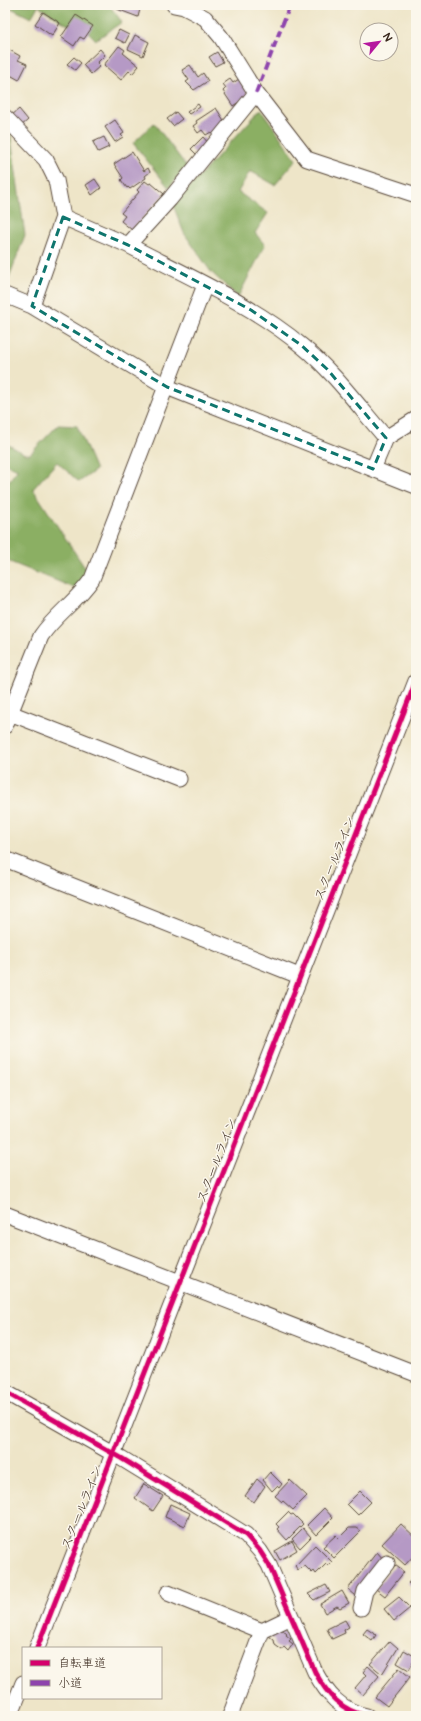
<svg xmlns="http://www.w3.org/2000/svg" width="421" height="1721" font-family="'Balsamiq Sans','Klee One',sans-serif">
  <style>
    .forest { fill: #8baf63; stroke: #636c40 }
    .building { fill: #b599c5 }
    .lines { fill: none; stroke-linecap: round; stroke-linejoin: round }
    .minor-casing { stroke: #564638; stroke-width: 17 }
    .minor { stroke: #fff; stroke-width: 15 }
    .quiet { stroke: #8e44ad; stroke-width: 4; stroke-dasharray: 8 4; stroke-linecap: butt }
    .cycleway-casing { stroke: #fbf7ec; stroke-width: 8 }
    .cycleway { stroke: #d6006c; stroke-width: 5 }
    .marked { fill: none; stroke: #0f766e; stroke-width: 3; stroke-dasharray: 8 5; stroke-linejoin: round }
    .labels { text-anchor: middle; stroke-width: 3; stroke-linejoin: round; paint-order: stroke }
    .street-label { font-size: 13px; fill: #3b2a1e; stroke: #fbf7ec }
  </style>
  <rect width="100%" height="100%" fill="#fbf7ec"/>
  <filter id="ink" filterUnits="userSpaceOnUse"><feTurbulence type="fractalNoise" baseFrequency=".025" numOctaves="2"/><feDisplacementMap in="SourceGraphic" scale="8" xChannelSelector="R" yChannelSelector="G"/><feConvolveMatrix kernelMatrix="1 2 1 2 8 2 1 2 1" color-interpolation-filters="sRGB"/></filter>
  <filter id="wash" filterUnits="userSpaceOnUse"><feTurbulence type="fractalNoise" baseFrequency=".012" numOctaves="4" result="noise"/><feDisplacementMap in="SourceGraphic" scale="16" xChannelSelector="R" yChannelSelector="G"/><feGaussianBlur stdDeviation="0.9" result="paint"/><feColorMatrix in="noise" values="0 0 0 0 0 0 0 0 0 0 0 0 0 0 0 0 0 1.4 0 .05"/><feComposite in="paint" operator="in"/></filter>
  <g filter="url(#wash)">
    <rect width="100%" height="100%" fill="#eee5c8"/>
    <path class="forest" d="M5,5H109L122,22L96,40L76,20L68,25L38,6L31,18Z
      M261,109L296,160L275,185L250,171L238,192L268,213L255,233L265,245L238,297L211,272L184,233L173,205Z
      M154,123L187,167L169,188L133,143Z
      M5,126L10,131L25,235L5,288Z
      M58,425L77,426L96,470L79,482L57,462L33,489L87,571L77,589L5,560V486L18,469L5,464V443L25,454H30Z"/>
    <g id="blocks">
      <path class="building" d="M119,5H130L140,9L138,17L117,9Z
        M43,12L60,23L52,36L35,24Z
        M76,15L93,26L84,39L80,37L74,46L61,37Z
        M119,30L129,35L125,43L115,38Z
        M135,35L149,42L143,56L128,49Z
        M119,46L125,50L123,53L139,66L132,74L129,71L121,80L104,65Z
        M6,48L20,56L18,60L27,64L19,80L5,72Z
        M100,49L105,55L97,63L100,66L91,74L83,65Z
        M217,52L223,62L215,66L209,57Z
        M74,57L81,63L75,70L67,64Z
        M190,65L198,77L203,73L208,81L194,90L186,82L189,80L182,70Z
        M230,79L233,83L239,79L249,95L233,106L223,91L226,88L223,84Z
        M198,104L200,107L189,114L187,112Z
        M216,108L225,122L214,136L211,132L206,135L202,130L198,133L193,126L197,123L196,121Z
        M19,109L28,120L20,127L11,116Z
        M176,112L182,119L173,126L167,119Z
        M115,120L124,133L121,135L123,137L115,142L105,127Z
        M104,137L109,147L98,152L93,142Z
        M203,137L210,145L198,156L191,149Z
        M132,152L144,171L148,168L150,172L145,176L146,178L130,189L128,187L127,188L121,180L123,178L114,164Z
        M95,179L101,188L92,195L86,185Z
        M145,181L149,184L151,183L164,194L132,230L121,221L125,216L121,213L139,192L137,190Z
        M270,1472L282,1484L279,1488L277,1486L272,1491L263,1480Z
        M257,1479L265,1486L254,1502L245,1496Z
        M290,1480L307,1496L293,1510L283,1501L282,1502L275,1496Z
        M144,1484L163,1496L153,1511L135,1498Z
        M360,1491L371,1502L358,1515L347,1504Z
        M170,1504L190,1513L185,1526L165,1517Z
        M324,1508L333,1518L316,1535L307,1525Z
        M288,1512L291,1515L293,1514L303,1524L287,1540L277,1529L279,1527L276,1524Z
        M401,1524L416,1538V1553L405,1565L382,1544Z
        M303,1528L311,1537L300,1548L292,1539Z
        M349,1528H357L361,1531L334,1558L323,1547L336,1535L339,1538Z
        M292,1541L297,1550L280,1560L275,1551Z
        M315,1545L332,1562L328,1566L326,1564L316,1574L314,1571L312,1573L305,1566L298,1570L295,1566Z
        M377,1552L384,1560L356,1596L348,1589Z
        M395,1565L404,1572L385,1596L376,1589Z
        M415,1576L416,1577V1591L408,1583Z
        M326,1585L330,1592L314,1600L308,1594Z
        M342,1591L349,1603L340,1608L337,1606L325,1613L320,1604Z
        M399,1597L410,1608L394,1621L384,1609Z
        M345,1620L349,1627L344,1630L345,1633L332,1639L327,1629Z
        M279,1627L287,1634L286,1635L291,1639L289,1641L293,1644L288,1651L284,1647L282,1650L275,1645L274,1640L269,1636L275,1629Z
        M367,1629L376,1635L372,1641L363,1634Z
        M390,1641L398,1648L382,1674L370,1664Z
        M404,1650L416,1657L409,1670L397,1663Z
        M416,1665V1675L412,1673Z
        M368,1666L379,1676L363,1695L355,1688L366,1675L363,1672Z
        M399,1668L410,1677L387,1706L375,1697Z"/>
    </g>
  </g>
  <g filter="url(#ink)">
    <use href="#blocks" fill-opacity="0" stroke="#564638" stroke-width="1"/>
    <g class="lines">
      <defs>
        <path id="minor" d="M174,5L184,7L205,18L221,37L256,93L307,159L416,195
          M5,117L46,160L56,180L63,217L32,306
          M63,217L128,245L170,199L256,93
          M128,245C187,276 250,303 302,346C334,372 359,407 386,438
          M5,295L32,306L167,387L416,486
          M373,469L386,438L416,419
          M10,713L179,779
          M5,726L41,636C55,615 78,600 92,579L205,285
          M5,859L299,976
          M5,1214L416,1374
          M5,1392L121,1458L246,1535L260,1551L269,1565L315,1672C327,1694 341,1711 367,1716
          M168,1593L262,1631
          M361,1608L365,1591L387,1563
          M37,1648L416,681
          M10,1716L23,1683
          M230,1716L262,1631L291,1617"/>
      </defs>
      <use href="#minor" class="minor-casing"/>
      <use href="#minor" class="minor"/>
      <path class="quiet" d="M256,93L290,5"/>
      <defs>
        <path id="cycleway" d="M5,1392L121,1458L246,1535L260,1551L269,1565L315,1672C327,1694 341,1711 367,1716
          M37,1648L416,681"/>
      </defs>
      <use href="#cycleway" class="cycleway-casing"/>
      <use href="#cycleway" class="cycleway"/>
    </g>
  </g>
  <path class="marked" d="M63,217L128,245L251,310L301,345L327,369L386,438L373,469L167,387L32,306Z"/>
  <g class="labels">
    <g class="street-label">
      <text transform="translate(334 858) rotate(-68)" y="5">スクールライン</text>
      <text transform="translate(216 1160) rotate(-69)" y="5">スクールライン</text>
      <text transform="translate(81 1507) rotate(-68)" y="5">スクールライン</text>
    </g>
  </g>
  <rect width="421" height="1721" fill="none" stroke="#fbf7ec" stroke-width="20"/>
  <rect x="22" y="1647" width="140" height="52" fill="#fbf7ec" stroke="#aea59a"/>
  <rect x="30" y="1660" width="20" height="6" fill="#d6006c" stroke="#aea59a"/>
  <text x="58" y="1667" font-size="12" fill="#3b2a1e">自転車道</text>
  <rect x="30" y="1680" width="20" height="6" fill="#8e44ad" stroke="#aea59a"/>
  <text x="58" y="1687" font-size="12" fill="#3b2a1e">小道</text>
  <g transform="translate(379 42) rotate(61)"><circle r="19" fill="#fbf7ec" stroke="#aea59a"/>
  <path d="M0-3L7 15L0 10L-7 15Z" fill="#b5179e"/>
  <text y="-6" font-size="11" font-weight="bold" text-anchor="middle" fill="#3b2a1e">N</text>
  </g>
</svg>
